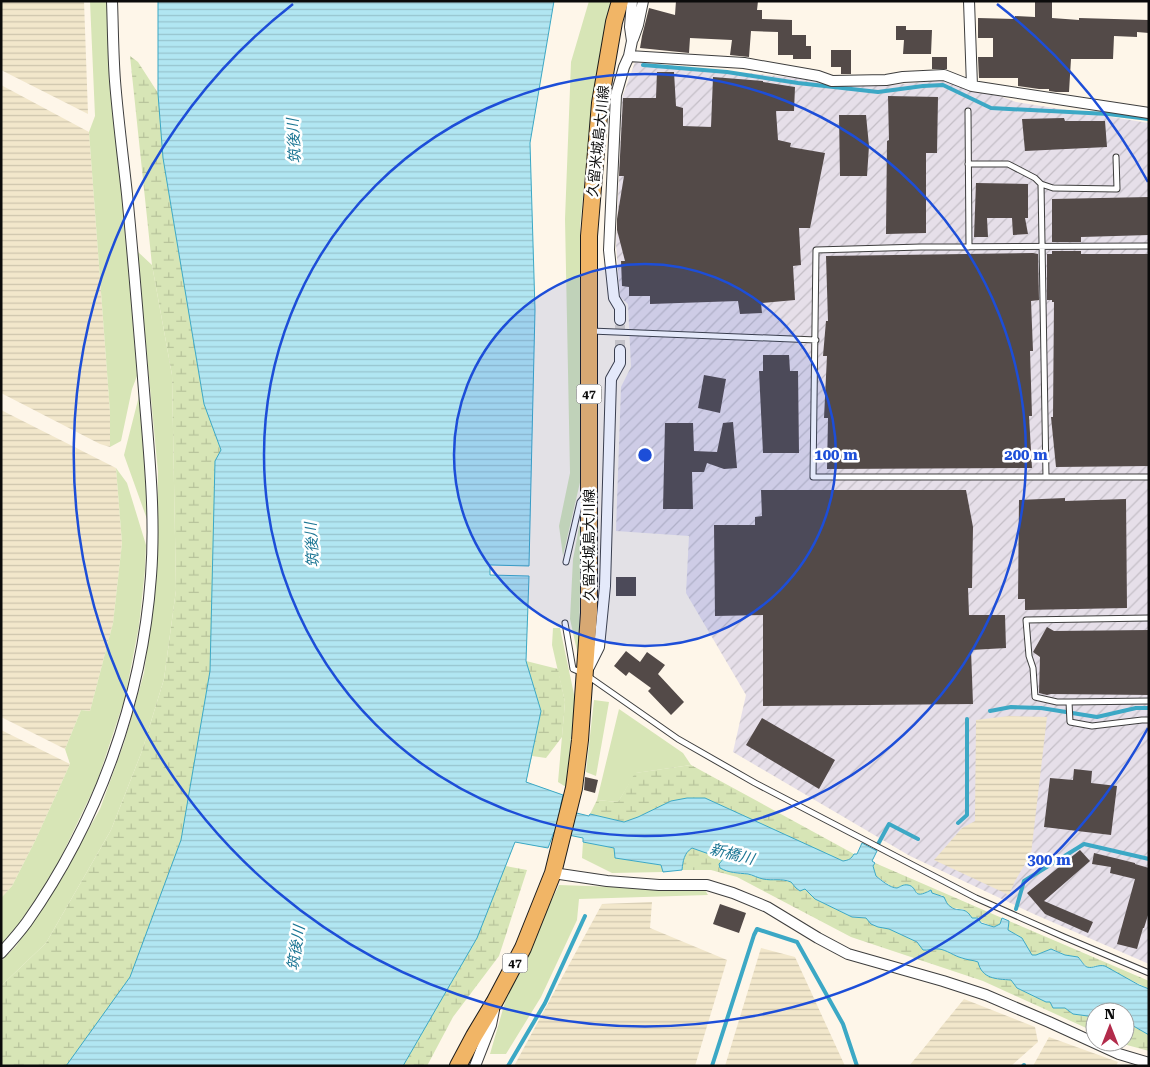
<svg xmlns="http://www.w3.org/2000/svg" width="1150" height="1067" font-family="'Roboto Serif','Noto Sans JP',serif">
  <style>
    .industrial { fill: url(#industrial-furrows) }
    .farmland { fill: url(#farmland-rules) }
    .green { fill: #d7e5b6 }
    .wetland { fill: url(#wetland-marsh) }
    .water { fill: url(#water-rules); stroke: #3ca8c5 }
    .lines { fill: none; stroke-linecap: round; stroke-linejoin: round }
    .stream { stroke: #3ca8c5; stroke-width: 4 }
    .building { fill: #534a48 }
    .minor-tunnel { stroke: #dad3c8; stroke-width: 10; stroke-dasharray: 10 5; stroke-linecap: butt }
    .service-casing { stroke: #3e3e3e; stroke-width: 7 }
    .minor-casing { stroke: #3e3e3e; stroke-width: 12 }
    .primary-casing { stroke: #1c1c1c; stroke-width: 18 }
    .service { stroke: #fff; stroke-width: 5 }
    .minor { stroke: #fff; stroke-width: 10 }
    .primary { stroke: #f1b566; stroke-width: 16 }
    .ring { fill: none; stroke: #1d4ed8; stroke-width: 2.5 }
    .labels { text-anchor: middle; stroke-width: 5; stroke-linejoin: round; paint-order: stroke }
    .shield { fill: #fff; stroke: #545454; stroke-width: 1 }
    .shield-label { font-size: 12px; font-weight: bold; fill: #0b0b0b }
    .street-label { font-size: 14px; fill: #0b0b0b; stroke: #fff }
    .water-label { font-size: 15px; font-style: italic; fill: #1c7694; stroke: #fff }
    .centre { fill: #1d4ed8; stroke: #fff; stroke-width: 2.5 }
    .ring-label { font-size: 15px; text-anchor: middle; font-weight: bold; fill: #1d4ed8; stroke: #fff; stroke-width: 5; stroke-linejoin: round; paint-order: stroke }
  </style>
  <defs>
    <pattern id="industrial-furrows" width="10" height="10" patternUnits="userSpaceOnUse" patternTransform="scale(1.25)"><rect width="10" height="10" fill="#e6dfe9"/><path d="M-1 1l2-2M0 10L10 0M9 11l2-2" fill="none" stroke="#c4bec6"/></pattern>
    <pattern id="farmland-rules" width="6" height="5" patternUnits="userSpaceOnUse" patternTransform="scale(1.25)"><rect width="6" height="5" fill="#f2e7cb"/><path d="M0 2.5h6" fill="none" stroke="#cec5ad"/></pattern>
    <pattern id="wetland-marsh" width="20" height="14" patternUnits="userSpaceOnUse" patternTransform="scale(1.25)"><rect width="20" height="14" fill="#d7e5b6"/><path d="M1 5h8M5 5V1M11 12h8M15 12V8" fill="none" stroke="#b7c39b"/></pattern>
    <pattern id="water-rules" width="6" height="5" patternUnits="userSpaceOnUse" patternTransform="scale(1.25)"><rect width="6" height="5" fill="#b1e6f2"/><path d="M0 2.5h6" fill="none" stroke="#97c4ce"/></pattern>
  </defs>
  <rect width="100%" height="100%" fill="#fef6e9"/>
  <path class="industrial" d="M635,62L881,86L953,79L1016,102L1149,123V964L1036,915L910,856L733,752L746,695L686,593L689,536L616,531L621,387L631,367L628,304L620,297L616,245L617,224L622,98Z"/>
  <path class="farmland" d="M1,1H84L88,114L1,70Z
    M1,85L89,132L110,412V447L100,444L1,393Z
    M1,410L116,468L122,543L113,623L90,711L81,710L65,749L1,717Z
    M1009,716L1047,717L1031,854L1015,881L1009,895L934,860L962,828L975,821L976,720Z
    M1,730L70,764L35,841L12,886L1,898Z
    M652,902L650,928L727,960L695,1066H514L602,904Z
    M761,948L795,957L845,1066H725Z
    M964,999L1035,1027L1038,1042L1011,1066H909Z
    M1049,1037L1118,1062L1116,1066H1033Z"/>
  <path class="green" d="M90,1H107L111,80L128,257L137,376L132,389L121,441L110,447V412L89,132L95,116Z
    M589,1H613L592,105L580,227L581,478L563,556L559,526L570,473L565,219L571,62Z
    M137,251L152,265L172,375L176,590L164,679L142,751L111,830L46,943L1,986V961L16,946L54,890L100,809L124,743L144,673L156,581L158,472Z
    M139,396L147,472L148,522L124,455Z
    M116,468L127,483L146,545L145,570L139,626L125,698L97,782L51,878L14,931L1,944V898L12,886L35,841L70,764L65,749L81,710L90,711L113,623L122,543Z
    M581,517L579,660L570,619L573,559Z
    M553,628H560L575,699L566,787L558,782L565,702L552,645Z
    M594,700L609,702L596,776L586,772Z
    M619,709L683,753L691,765L636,773L618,802L597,800Z
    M583,842L614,848L615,858L661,865L663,872L612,873L582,858Z
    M559,885L705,890L708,895L579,899L577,920L541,997L506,1054H490L509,988Z"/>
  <path class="wetland" d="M158,1L224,439L219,674L173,903L89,1066H1V986L46,943L111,830L142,751L164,679L176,590L172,375L152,265L130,56L138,62L158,93Z
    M529,576L526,661L558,669L565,702L562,737L546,758L532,756L526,782L563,795L514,787Z
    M691,765L854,854C850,862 845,862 836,859L705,798L671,801L638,817L624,822L590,814L597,800L618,802L635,773Z
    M520,826L548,848L515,842L506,866L527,870L499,956L453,1017L427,1066H388Z
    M692,848L709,854L718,853L722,854L723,857L722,861L733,873L746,874L758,877L762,879H778L791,882L796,888L800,891L805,889L815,899L852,917L866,918C875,928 881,926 892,930C906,936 916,940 927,951L937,948L949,952L963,959L975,960L996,979L1011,980L1017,988L1046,1002H1050L1053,1008H1065L1073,1014L1095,1017V1032L983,981L851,937L737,877L711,870H682C683,861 684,853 692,848Z
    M875,863L1002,918L1000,924L994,927L972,918L963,909C949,909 948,906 942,895H938L932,893L930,890C920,896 918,896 911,886L903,885L897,888L892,887L876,876L873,866Z
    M1009,921L1149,981V989L1100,965C1085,969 1088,968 1078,957L1065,955L1055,950L1051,949L1036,955H1032L1022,938L1008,930Z
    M1125,1022L1130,1024L1149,1035V1051L1116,1042H1125Z"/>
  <path class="water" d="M158,1H554L530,143L535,310L529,566L490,565V575L529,576L526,661L541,711L526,782L563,795L560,809L589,816L590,814L624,822L638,817L671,801L687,798H705L843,861C849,860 851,859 854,854H857L862,843L877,851L872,861L875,863L873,866L876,876C881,880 890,888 897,888C900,887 903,884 908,885C919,887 911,901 931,890L932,893L944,897C946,901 947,905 951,907C959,913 964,905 972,918H978L981,923L994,927L1000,924L1002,918L1009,921L1008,930L1022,938L1032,955H1036L1051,949L1065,955L1078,957C1081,960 1084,966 1087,967C1093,969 1098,964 1105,966L1139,985L1149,989V1035L1130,1024L1125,1022V1012H1095V1017L1073,1014L1065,1008H1053L1050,1002H1046L1017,988L1011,980C996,979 982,979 978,962C973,960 967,960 962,958C954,956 947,950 939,949C933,948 928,951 923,950L917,942L889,929L878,927L871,924L866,918L852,917L815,899L805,889L800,891L796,888L791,882C781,878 773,881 763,879C758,878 753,875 748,874C738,873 729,873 720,868L719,864C722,861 724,858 722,854L718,853L709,854L692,848C684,853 683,861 682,870L663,872L661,865L615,858L614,848L583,842V838L554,832L548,848L515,842L477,938L403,1066H66L130,977L181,840L210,671L215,461L221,450L204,404L163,158L158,94Z"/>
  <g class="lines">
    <path class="stream" d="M643,65L727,72L798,83L878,92L923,86L943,85L991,108L1108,114L1149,119
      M990,711L1011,707L1041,708L1097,717L1136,708H1149
      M958,823L967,815V719
      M876,848L889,824L918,839
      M1016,909L1024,881L1084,844L1149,859
      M508,1066L545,1003L585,916
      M712,1066L754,935L757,929L797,942L843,1024L857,1066
      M1023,1066L1024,1065"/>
  </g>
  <path class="building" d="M676,1H758L757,10H762V19L792,20V35H806V46H811V59H793V55H778V32L751,31L749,57L730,55L732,40L690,38L689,53L640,48L642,36L649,8L675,15Z
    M1035,1H1052V18L1079,20V18L1149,20V33L1137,32V37L1114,36L1113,59H1071L1069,92H1056L1049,91V89H1039L1018,86V78H979L978,57H993V38H978V18L1015,19V16L1035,17Z
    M896,26H906V30H932L931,54H903L904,40H896Z
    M831,50H851V74H841V67H831Z
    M932,57H947V69H932Z
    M657,72H674L676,106L683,108V126L711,127L713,77L763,81V82L795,87L794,111H776L778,140L791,143L790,147L825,153L810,228H799L801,265L793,266L795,300L761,303L762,313L740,314L738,301L650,304V296H629V287L622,286L621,261H625L617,230V219L624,176H619L623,98H656Z
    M888,96L938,97L937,153H926V233L886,234L887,141L889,140Z
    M839,115H866L869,146L867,176H840Z
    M1064,118L1065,121H1105L1107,147L1025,151L1022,119Z
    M976,183L1028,184V218H1025L1028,234L1013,235L1012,218H987L988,237H974Z
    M1149,197V235L1081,237V242H1052V199Z
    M1052,251H1081V254H1149V466L1056,467L1051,417H1053L1054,302H1052V300H1047V254H1052Z
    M1033,253L1038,254L1039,300L1031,301L1033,351H1030L1032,416H1029L1032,468L827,469L828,418H824L827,356H823L826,321H828L826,256Z
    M763,355H789L790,371H798L799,453H763L759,371H763Z
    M704,375L726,379L720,413L698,408Z
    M733,422L737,468L724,469L707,463L704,472H692L693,509H663L665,423H693L694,451L717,452L723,423Z
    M761,490H966L973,527L972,588H968L969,615H1005L1006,648L971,650L973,704L763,706V615L715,616L714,525H755V517L762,516Z
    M1065,498V501L1126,499L1127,608L1025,610V599H1018L1019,500Z
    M616,577H636V596H616Z
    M1047,627L1054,631L1149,630V695L1051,694L1047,695L1039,693L1040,657L1033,652Z
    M626,651L640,662L647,652L665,665L658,674L684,702L671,715L648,691L651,688L629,672L626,676L614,666Z
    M762,718L835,760L819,789L746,745Z
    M1074,769L1092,771L1091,783L1117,786L1111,835L1044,827L1050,778L1073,780Z
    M585,777L598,780L595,793L584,790Z
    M1080,850L1090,861L1044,901L1093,922L1088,933L1045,914L1027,893Z
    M1094,853L1135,863V864L1149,868V912L1144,928H1143L1137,949L1117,944L1135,879L1110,873L1111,867L1092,864Z
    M720,904L746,913L739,933L713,924Z"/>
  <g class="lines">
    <path class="minor-tunnel" d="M620,350V320"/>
    <defs>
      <path id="service" d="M968,111L969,247
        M968,164H1008L1035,178L1041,184L1053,188L1117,189L1116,157
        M1041,184L1046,477
        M1149,246L921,247L816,250L813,477H1149
        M591,331L816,340
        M566,562L580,502L585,496
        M1149,618L1026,620L1029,656L1033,668L1035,697L1057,702H1069L1070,722L1092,726L1142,720H1149
        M565,623L573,669L585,674L678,739L755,783L976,898L1064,937L1149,973
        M1069,702L1149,701"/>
      <path id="minor" d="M632,1L630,27L632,41L629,56L744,63L818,76L832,81L886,80L903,77L944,75L972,86L1149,113
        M969,1L972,86
        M633,39L638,25L643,1
        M620,320V308L614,298L609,250L616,95L624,67L629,56
        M589,667L599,647L605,586L611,379L620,363V350
        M553,873L607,881L659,885H707L733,893L767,907L818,938L848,954L943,981L986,995L1049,1022L1119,1054L1149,1063
        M1,953C10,943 19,933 27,922C98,821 142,700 151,576C156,510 148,444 143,378C138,317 133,255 127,194C123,157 118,119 115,81C113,54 113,28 112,1
        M475,1066L491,1025L494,1010"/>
      <path id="primary" d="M458,1066L474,1036L495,1001L523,948L553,873L574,788L580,740L589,613V236L600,103L614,22L620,1"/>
    </defs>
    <use href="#service" class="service-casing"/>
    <use href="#minor" class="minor-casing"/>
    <use href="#primary" class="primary-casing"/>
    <use href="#service" class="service"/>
    <use href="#minor" class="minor"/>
    <use href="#primary" class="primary"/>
  </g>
  <circle cx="645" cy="455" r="191" fill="#1d4ed8" fill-opacity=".12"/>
  <g class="ring">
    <circle cx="645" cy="455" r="191"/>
    <circle cx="645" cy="455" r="381"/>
    <path d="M1148 728A572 572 0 1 1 293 4M997 4A572 572 0 0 1 1148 182"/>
  </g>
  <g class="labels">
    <g class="shield">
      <rect x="576.5" y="384.5" width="25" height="19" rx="4"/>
      <rect x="502.5" y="953.5" width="25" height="19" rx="4"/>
    </g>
    <g class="shield-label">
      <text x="589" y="398">47</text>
      <text x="515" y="967">47</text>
    </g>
    <g class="street-label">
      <text transform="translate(598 141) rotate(-84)" y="5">久留米城島大川線</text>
      <text transform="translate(589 545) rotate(-90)" y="5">久留米城島大川線</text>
    </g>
    <g class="water-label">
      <text transform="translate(294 141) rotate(-93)" y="5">筑後川</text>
      <text transform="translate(312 545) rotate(-93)" y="5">筑後川</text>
      <text transform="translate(732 854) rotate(14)" y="5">新橋川</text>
      <text transform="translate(296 948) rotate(-81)" y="5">筑後川</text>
    </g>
  </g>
  <circle cx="645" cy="455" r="8" class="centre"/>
  <g class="ring-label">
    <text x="836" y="460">100 m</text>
    <text x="1026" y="460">200 m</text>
    <text x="1049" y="865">300 m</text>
  </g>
  <rect width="1150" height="1067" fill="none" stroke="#0b0b0b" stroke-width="5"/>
  <g transform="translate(1110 1027)"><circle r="24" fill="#ffffff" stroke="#9d9d9d"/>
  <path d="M0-4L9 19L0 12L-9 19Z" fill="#b22b4b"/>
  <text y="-8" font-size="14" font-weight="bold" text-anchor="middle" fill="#0b0b0b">N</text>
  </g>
</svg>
